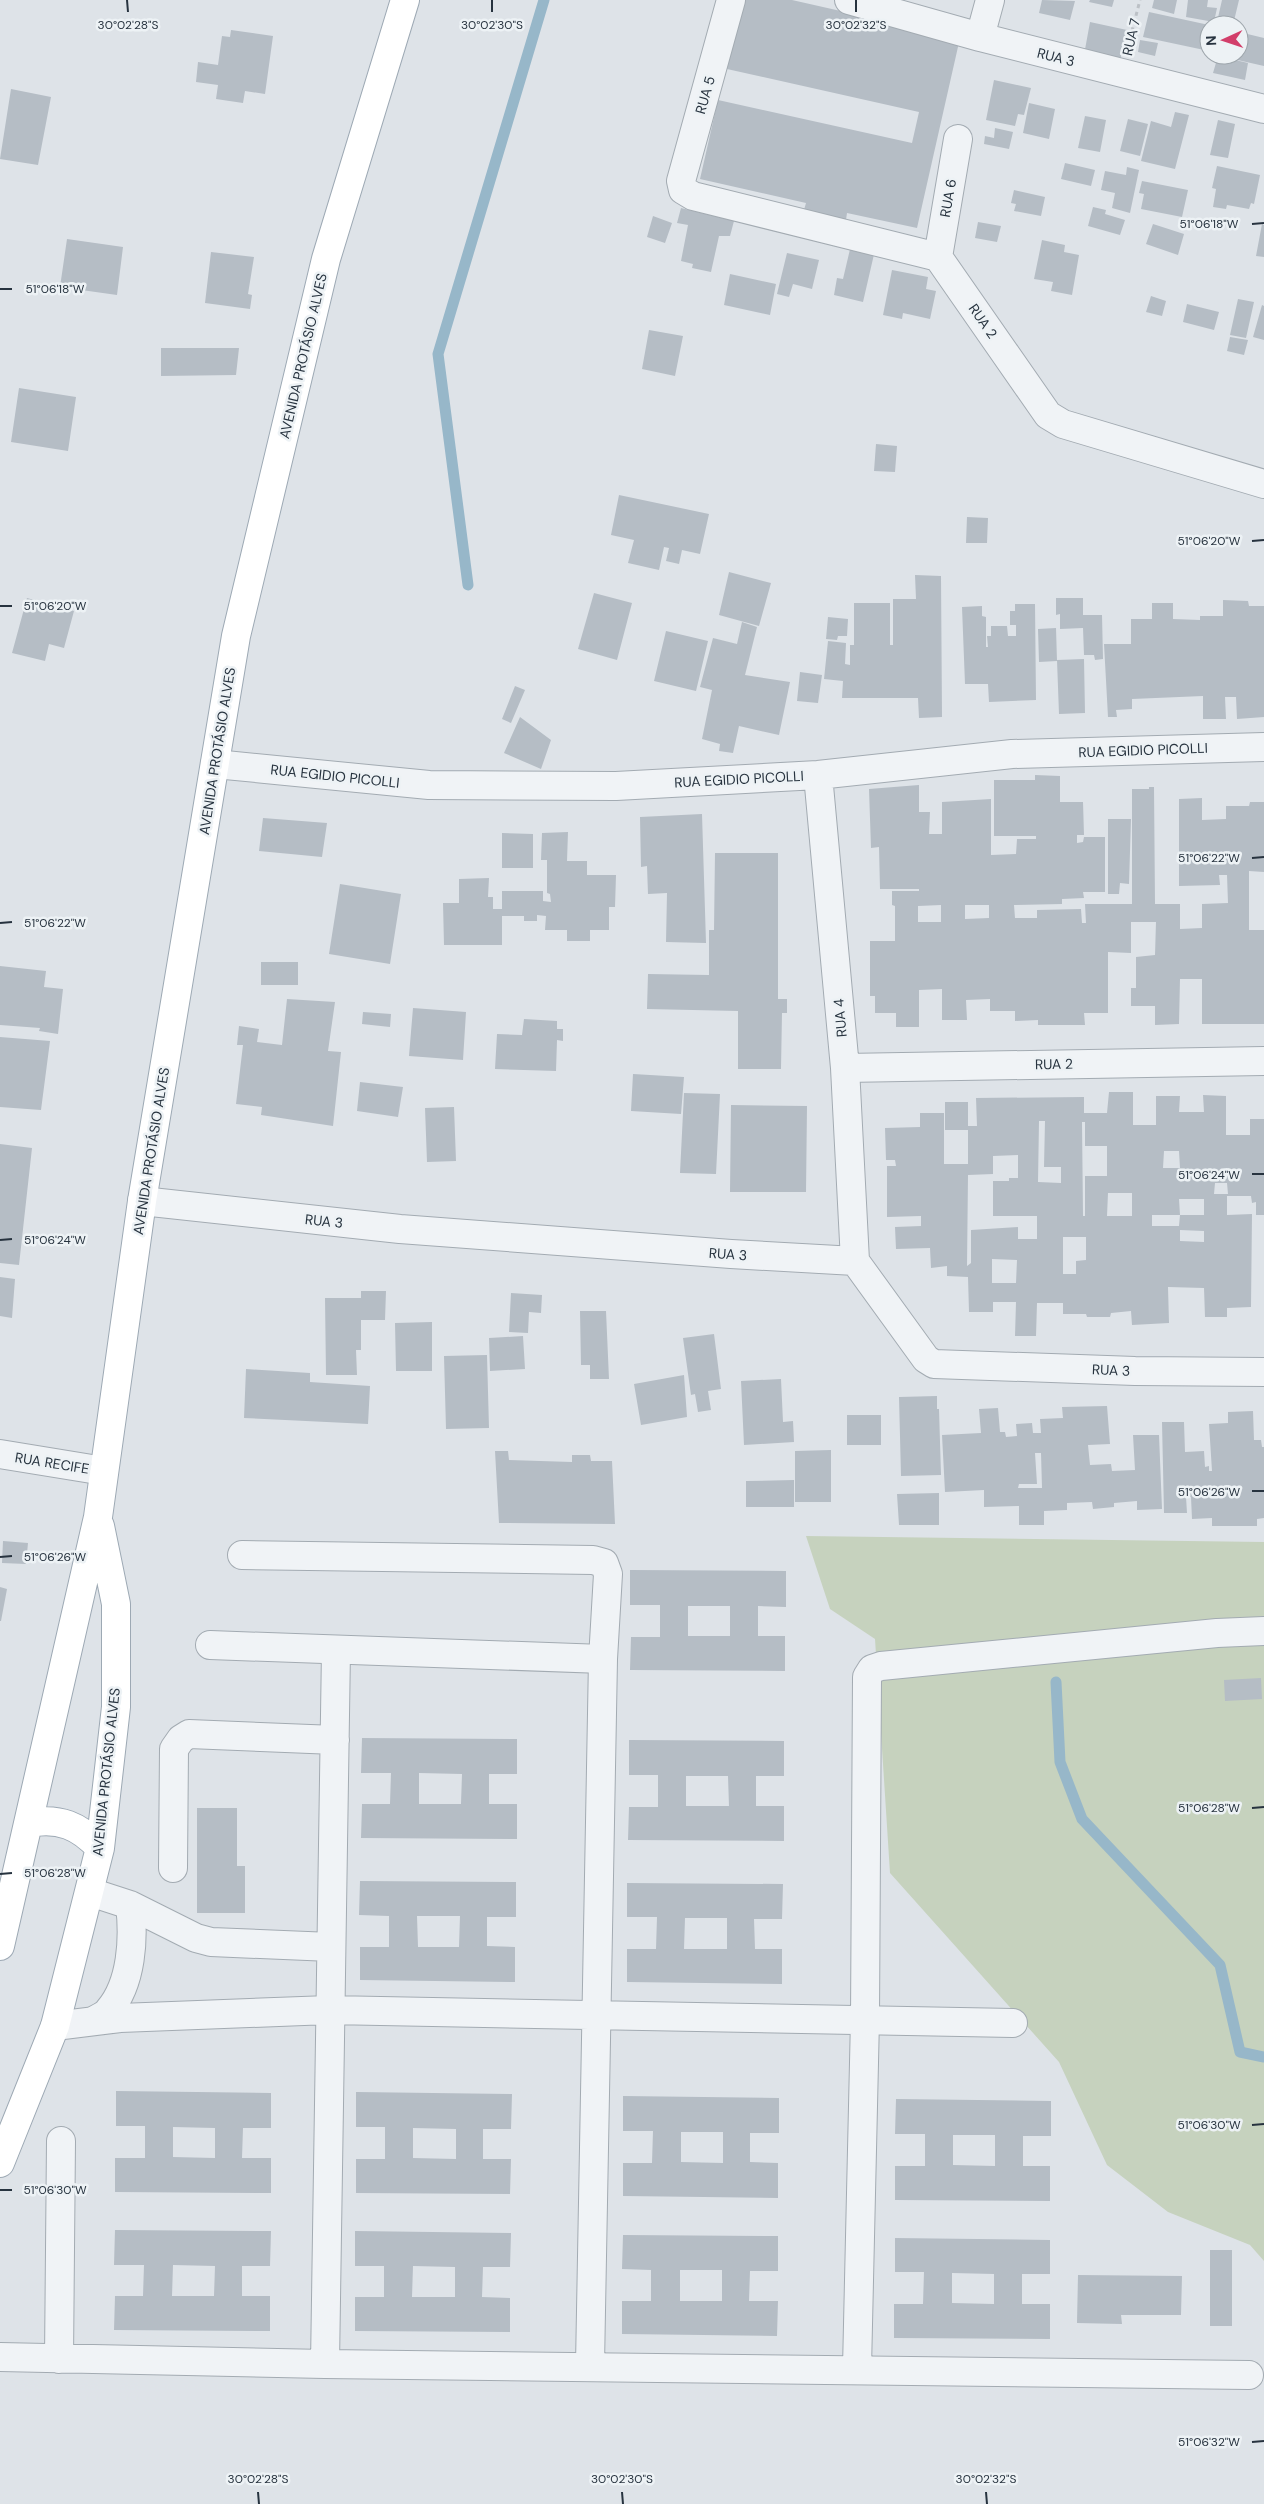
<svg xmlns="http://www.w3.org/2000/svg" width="1264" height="2504" font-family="'DM Sans',sans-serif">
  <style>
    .green { fill: #c6d2be }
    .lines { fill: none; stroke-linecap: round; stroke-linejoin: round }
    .stream { stroke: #97b7c9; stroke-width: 11 }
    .building { fill: #b5bdc5; fill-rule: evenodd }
    .minor-casing { stroke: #a3abb2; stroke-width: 30 }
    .major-casing { stroke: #9da9b4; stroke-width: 30 }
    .path { stroke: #bcc1c6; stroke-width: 3; stroke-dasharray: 4 4; stroke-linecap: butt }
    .minor { stroke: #f0f3f6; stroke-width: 28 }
    .major { stroke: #fff; stroke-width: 28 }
    .ticks { fill: none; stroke: #27333f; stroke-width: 2 }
    .labels { text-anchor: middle; stroke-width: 5; stroke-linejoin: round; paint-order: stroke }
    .street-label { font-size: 14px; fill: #27333f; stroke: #edf2f5 }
    .ticks-label { font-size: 12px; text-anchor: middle; fill: #27333f; stroke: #edf2f5; stroke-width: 5; stroke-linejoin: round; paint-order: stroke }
  </style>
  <rect width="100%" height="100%" fill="#dee3e8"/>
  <path class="green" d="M806,1536L1264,1542V2261L1250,2245L1168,2212L1107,2165L1059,2062L890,1873L875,1639L830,1609Z"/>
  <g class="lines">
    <path class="stream" d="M468,585L438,354L544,0
      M1056,1682L1060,1762L1082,1819L1220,1965L1240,2052L1264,2057"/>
  </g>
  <path class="building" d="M743,0H792L960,38L917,228L847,213L846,220L804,210L806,203L700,179L718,100L912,143L919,112L727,69Z
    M1042,0L1075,1L1070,20L1039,13Z
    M1090,0H1114L1112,7L1089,2Z
    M1154,0H1177L1174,14L1152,8Z
    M1188,0H1208L1207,7L1217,8L1214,22L1186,17Z
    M1222,0H1239L1233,25L1217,22Z
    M1149,12L1209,25V51L1143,37Z
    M1090,22L1127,30L1120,61L1084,55Z
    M231,30L273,36L265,94L245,91L243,103L216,99L218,85L196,82L198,62L218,65L222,36L230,37Z
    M1239,32L1264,38V66L1220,56L1239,55Z
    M1140,40L1158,43L1155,56L1138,52Z
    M1218,56L1248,63L1245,80L1213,73Z
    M994,80L1031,88L1024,115L1018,114L1015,126L986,120Z
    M11,89L51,97L38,165L0,159Z
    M1029,103L1055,109L1049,139L1023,133Z
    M1175,112L1189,115L1175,169L1141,161L1151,121L1171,127Z
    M1085,116L1106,120L1100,152L1078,148Z
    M1128,119L1148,124L1140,156L1120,151Z
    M1218,120L1235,124L1228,158L1210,155Z
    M995,128L1013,132L1009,149L984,144L985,136L994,138Z
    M1065,163L1095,170L1091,186L1061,179Z
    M1217,166L1260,175L1254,204L1251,203L1249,209L1227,205L1226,209L1213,207L1216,189L1212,188Z
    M1127,167L1139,170L1130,213L1112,208L1115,193L1101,190L1105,171L1126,175Z
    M1142,181L1188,190L1182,217L1141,209L1144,194L1139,193Z
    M1014,190L1045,197L1041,216L1014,211L1016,204L1011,203Z
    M1093,207L1106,210L1105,214L1125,220L1120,235L1088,226Z
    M681,208L734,221L730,236H719L711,272L692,268L693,264L681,261L688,225L677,223Z
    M653,216L672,223L665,243L647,237Z
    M978,222L1001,226L997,242L975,238Z
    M1153,224L1184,234L1178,255L1146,244Z
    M1262,224L1264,225V257L1256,256Z
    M67,239L123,247L117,295L60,287Z
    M1042,240L1065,245L1064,252L1079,255L1072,295L1051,291L1053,282L1034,279Z
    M851,245L875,250L863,302L834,295L837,278L843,279Z
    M211,252L254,257L248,294L252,295L250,309L205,303Z
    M787,253L819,260L812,289L793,284L789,297L777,294Z
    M892,270L928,277L926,289L936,291L930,319L903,313L902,319L883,315Z
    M730,274L776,284L770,315L724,305Z
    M1151,296L1166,301L1162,316L1146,312Z
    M1238,299L1254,302L1246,338L1230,335Z
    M1187,304L1219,312L1214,330L1183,322Z
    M1262,305L1264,306V340L1253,337Z
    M649,330L683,336L675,376L642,369Z
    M1230,337L1248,340L1244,355L1227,351Z
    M161,348H239L236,375L161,376Z
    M19,388L76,397L68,451L11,442Z
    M876,444L897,446L895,472L874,471Z
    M619,495L709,514L700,554L682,550L679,564L666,561L669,548L664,547L659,570L628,563L634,540L611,535Z
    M967,517L988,518L987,543H966Z
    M729,572L771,583L759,626L719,615Z
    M915,575L941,576L942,717L919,718L918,698H842L843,681L824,679L828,641L846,643L845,664L850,665V645H854V603H890V645H893V599H916Z
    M594,593L632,603L617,660L578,649Z
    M27,598L74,611L64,648L49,644L45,661L12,653Z
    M1056,598H1083V615H1102L1103,659L1095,660L1094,655H1084L1083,628L1060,629V614L1056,615Z
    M1223,600L1248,601L1249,606H1264V717L1237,719L1236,697H1225L1226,719H1203V696L1132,699V709L1116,710L1117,717H1108L1104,644H1131V619H1152V603H1173V619L1200,620V616H1223Z
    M1015,604H1035L1036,700L989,702L988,684H965L962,607L982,606V616L986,617V647H988L987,636H991V626H1007L1008,636H1016V625H1010V611H1015Z
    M828,617L848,619L847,636H838L837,640L826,639Z
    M742,622L757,627L745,675L790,682L779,735L739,726L733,753L719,751L720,744L702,739L712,690L700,687L713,638L737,644Z
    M1056,628L1057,661L1039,662L1038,629Z
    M666,631L708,641L696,691L654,681Z
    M1084,659L1085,713L1059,714L1057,660Z
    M800,672L822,675L818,703L797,701Z
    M515,686L525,690L511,723L502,719Z
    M520,717L551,740L541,769L504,753Z
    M1035,775L1060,776V802H1083L1084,835H1077V843L1083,842L1084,837H1105V892H1083L1084,898L1062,899V904L1014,905L1015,918H1037V910L1081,909L1082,923H1086L1085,904H1132V789H1149V787H1154L1155,904H1180V929L1202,928V904L1228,903L1227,875H1219L1220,885L1179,886V799L1202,798V820L1226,819V806H1249L1250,802H1264V872L1249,871V930H1264V1024H1202V979H1180L1179,1024L1155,1025V1006H1131V988H1136V957L1155,955L1156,922H1131V953L1108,952V1013H1084L1085,1025H1038V1020L1015,1021V1011H990V999L966,1000L967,1020H942V989L919,990V1027H896V1013H875V996H870V941H895V906L892,905V891H919V889H880L879,847L871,848L869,789L919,785V812H930L929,834H942V802L991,799V855L1016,854L1017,839H1036V836H994V780H1035ZM941,905V922H918V906ZM965,905H989V918L965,919Z
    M702,814L706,943L666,942L667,893L648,894L647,866L641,867L640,817Z
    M263,818L327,823L322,857L259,851Z
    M1108,819H1131L1129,884L1120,883L1119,894H1108Z
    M568,832L567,861H587V875H616L615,907H609V930H590V941H567V930H545L546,916L537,915V921H524V916H502V945H444L443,903H459V879L489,878L488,897H493V909H502V891H543V901L551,902L550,894L547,893V860H541L542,833Z
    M502,833L533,834V868H502Z
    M715,853H778V999H787V1013H782L781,1069H738V1011L647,1009L648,974L709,975V930H714Z
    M340,884L401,894L390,964L329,954Z
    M261,962H298V985H261Z
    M0,966L46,971L44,987L63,989L58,1034L39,1031L40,1028L0,1025Z
    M287,999L335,1002L328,1051L341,1052L333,1126L261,1115L262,1107L236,1104L243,1045H237L239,1026L259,1029L257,1042L282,1045Z
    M413,1008L466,1012L463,1060L409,1056Z
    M363,1012L391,1014L390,1027L362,1024Z
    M524,1019L557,1021V1029H563V1041L557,1040L556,1071L495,1069L497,1034L522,1035Z
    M0,1037L50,1041L41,1110L0,1107Z
    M633,1074L684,1077L681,1114L631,1111Z
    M360,1082L403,1087L398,1117L357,1111Z
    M1109,1092H1133V1125H1156V1096H1180L1179,1112H1204L1203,1095L1226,1096V1135H1250V1119H1264V1215H1256V1202L1252,1203L1251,1196H1227V1215L1252,1214L1251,1307L1227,1308V1317H1205L1204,1288L1168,1287L1169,1323L1132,1325L1131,1311L1111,1313L1110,1317H1087L1086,1314H1063V1303H1037L1036,1336H1015L1016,1302H993V1312H969L968,1277L947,1276V1266L931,1268L930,1248L896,1249L895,1227L921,1226V1216L887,1217V1166H896L895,1160H886L885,1128L920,1127V1113H944V1164H968V1130H945V1102H968V1126H977L976,1098L1084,1097V1113H1107ZM1039,1121H1045L1044,1167H1061V1183L1038,1182ZM1082,1122H1085V1146H1107V1176H1085V1216H1083ZM1164,1151H1179L1180,1168H1163ZM1018,1155V1178H1009V1181H993V1216H1037V1239H1018V1227L971,1230V1263L967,1266L968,1175L993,1174V1156ZM1215,1183H1227L1228,1194H1214ZM1108,1193H1132V1216H1107ZM1179,1199H1204V1215H1180L1179,1226H1152V1215H1180ZM1180,1230L1204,1231V1242L1180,1241ZM1063,1237H1086V1260L1076,1261V1274H1063ZM992,1259L1017,1260L1016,1283H992Z
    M684,1093L720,1094L716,1174L680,1173Z
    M731,1105L807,1106L806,1192H730Z
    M454,1107L456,1161L427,1162L425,1108Z
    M0,1144L32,1148L19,1265L0,1263Z
    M0,1277L15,1279L12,1318L0,1316Z
    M361,1291H386L385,1320H361V1350H356L357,1375H326L325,1298H361Z
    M511,1293L542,1295L541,1313L529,1312L528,1333L509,1332Z
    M580,1311H606L609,1379H590V1365H581Z
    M432,1322V1371H396L395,1323Z
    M714,1334L721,1389L708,1391L711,1410L698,1412L695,1394L691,1395L683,1338Z
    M523,1336L525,1369L490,1371L489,1338Z
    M487,1355L489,1428L446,1429L444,1356Z
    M246,1369L310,1373V1382L370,1386L368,1424L244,1418Z
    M684,1375L687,1417L641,1425L634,1384Z
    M781,1379L783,1422L793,1421L794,1442L744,1445L741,1381Z
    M937,1396V1409H939L941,1475L901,1476L899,1397Z
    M1107,1406L1110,1444L1088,1445L1090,1465L1111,1464L1112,1471L1135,1470L1133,1435H1159L1162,1509L1137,1510V1501L1114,1503V1507L1093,1509L1092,1502L1067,1503V1510L1044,1511V1525H1019V1506L984,1507V1490L945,1492L942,1435L981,1433L979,1409L998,1408L1000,1432H1005L1006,1437L1017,1436L1016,1424L1032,1423L1033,1433H1041L1040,1419L1063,1418L1062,1407ZM1035,1453H1041L1042,1488H1018L1019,1484H1037Z
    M1253,1411L1254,1440H1261L1262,1447H1264V1518L1257,1519V1526H1212V1518L1192,1519L1191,1497H1186L1187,1513H1164L1162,1422H1184L1185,1452L1204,1451L1205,1467L1209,1466V1471H1212L1209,1424L1228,1423V1412Z
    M847,1415H881V1445H847Z
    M831,1450V1502H795V1451Z
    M495,1451H508L509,1460L572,1462V1455H590L591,1461H612L615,1524L499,1523Z
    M794,1480V1507H746V1481Z
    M939,1493V1525H899L897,1494Z
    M3,1541L28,1543L26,1564L2,1563Z
    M630,1570L786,1571V1607L758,1606V1636H785V1671L630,1670L631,1637H660V1605H630ZM688,1606H730V1636H688Z
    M0,1587L7,1589L1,1621H0Z
    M1261,1678L1262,1699L1225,1701L1224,1680Z
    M362,1738L517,1739V1774H489V1804H517V1839L361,1838L362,1804H390L391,1773H361ZM419,1773L462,1774L461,1804H419Z
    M629,1740L784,1741V1776H756V1806H784V1841L628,1840L629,1807H658V1775H629ZM686,1776H728L729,1806H686Z
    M197,1808H237V1866H245V1913H197Z
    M360,1881L516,1882V1917H487V1946L515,1947V1982L360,1980V1947H389V1916L359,1915ZM417,1916H460L459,1947H418Z
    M627,1883L783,1884L782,1919H754L755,1949H782V1984L627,1982V1949H656L657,1917H627ZM685,1918H727V1949H684Z
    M116,2091L271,2093V2128H243L242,2158H271V2193L115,2192V2158H145V2126H116ZM173,2127L215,2128V2158L173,2157Z
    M356,2092L512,2094L511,2129H483V2159H511L510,2194L356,2193V2159H385V2127H356ZM413,2128L456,2129V2159L413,2158Z
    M623,2096L779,2098V2133H750V2162L778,2163V2198L623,2196V2163H652L653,2131H623ZM681,2132H723V2163L681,2162Z
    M896,2099L1051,2101V2136H1023V2166H1050V2201L895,2200V2166H925V2134H895ZM953,2135H995V2166L953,2165Z
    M115,2230L271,2231L270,2266H242V2296H270V2331L114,2330L115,2296H143L144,2265H114ZM173,2265L215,2266L214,2296H172Z
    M355,2231L511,2233L510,2267H483L482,2297L510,2298V2332L355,2331V2297H384V2266H355ZM413,2266L455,2267V2297H412Z
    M623,2235L778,2236V2271H750L749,2301H778L777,2336L622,2334V2301H651V2270L622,2269ZM680,2270H722V2301H680Z
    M895,2238L1050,2240V2274H1022V2304H1050V2339L894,2338V2304H923L924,2272H895ZM952,2273L994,2274V2304L952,2303Z
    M1210,2250H1232V2326H1210Z
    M1078,2275L1182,2276L1181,2315H1121L1122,2324L1077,2323Z"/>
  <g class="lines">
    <defs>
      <path id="minor" d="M731,0L681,181L683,190L693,196L938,257L1048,415L1063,424L1264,484
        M849,0L980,37L1264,109
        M980,37L990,0
        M938,257L958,139
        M215,764L429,785L616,786L818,775L1012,754L1264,747
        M818,775L845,1068L855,1261
        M845,1068L1264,1061
        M142,1201L400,1229L731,1254L855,1261L926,1359L934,1364L1135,1371L1264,1372
        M0,1454L104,1471
        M242,1555L593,1560L604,1563L608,1574L603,1659L590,2365
        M210,1645L603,1659
        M173,1868L174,1749L181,1739L189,1734L335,1740
        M90,1892L130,1905L196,1938L211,1942L331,1947
        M93,2021C98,2018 106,2015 109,2010C132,1983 134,1938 130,1905
        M55,2026L120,2018L329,2010L1013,2023
        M0,2357L325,2364L1249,2375
        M59,2359L61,2141
        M325,2364L336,1650
        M857,2368L865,2019L867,1677L872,1669L881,1666L1217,1633L1264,1631"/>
      <path id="major" d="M29,1823C59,1817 80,1826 100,1848
        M0,1946L98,1517L142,1201L236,636L326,259L405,0
        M0,2163L55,2026L100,1848L116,1707V1604L100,1526"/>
    </defs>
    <use href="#minor" class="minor-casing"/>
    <use href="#major" class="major-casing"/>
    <path class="path" d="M1130,39L1140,0"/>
    <use href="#minor" class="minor"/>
    <use href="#major" class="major"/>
  </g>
  <path class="ticks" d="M127,0L128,12M492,0V12M856,0V12M1252,224L1264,223M0,289H12M1252,541L1264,540M0,606H12M1252,858L1264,857M0,923L12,922M1252,1174H1264M0,1240L12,1239M1252,1491H1264M0,1557L12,1556M1252,1808L1264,1807M0,1874L12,1873M1252,2125L1264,2124M0,2190H12M1252,2442L1264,2441M258,2492L259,2504M622,2492L623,2504M986,2492L987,2504"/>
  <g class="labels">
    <g class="street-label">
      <text transform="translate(1131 37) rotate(-77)" y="5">RUA 7</text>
      <text transform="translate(1056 57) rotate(14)" y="5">RUA 3</text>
      <text transform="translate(705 95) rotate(-74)" y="5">RUA 5</text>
      <text transform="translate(948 198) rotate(-80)" y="5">RUA 6</text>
      <text transform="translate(983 321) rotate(55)" y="5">RUA 2</text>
      <text transform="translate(303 356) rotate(-77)" y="5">AVENIDA PROTÁSIO ALVES</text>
      <text transform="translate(1143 750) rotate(-2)" y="5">RUA EGIDIO PICOLLI</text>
      <text transform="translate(217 751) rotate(-81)" y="5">AVENIDA PROTÁSIO ALVES</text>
      <text transform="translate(335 776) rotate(6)" y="5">RUA EGIDIO PICOLLI</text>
      <text transform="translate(739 779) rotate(-3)" y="5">RUA EGIDIO PICOLLI</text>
      <text transform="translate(840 1018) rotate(-95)" y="5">RUA 4</text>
      <text transform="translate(1054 1064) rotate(-1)" y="5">RUA 2</text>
      <text transform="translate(151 1151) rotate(-81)" y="5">AVENIDA PROTÁSIO ALVES</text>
      <text transform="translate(324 1221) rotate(6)" y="5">RUA 3</text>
      <text transform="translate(728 1254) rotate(4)" y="5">RUA 3</text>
      <text transform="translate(1111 1370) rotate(2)" y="5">RUA 3</text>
      <text transform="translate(52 1463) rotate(9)" y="5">RUA RECIFE</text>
      <text transform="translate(106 1772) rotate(-84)" y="5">AVENIDA PROTÁSIO ALVES</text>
    </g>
  </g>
  <g class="ticks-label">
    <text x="128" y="29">30°02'28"S</text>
    <text x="492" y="29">30°02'30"S</text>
    <text x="856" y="29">30°02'32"S</text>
    <text x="1209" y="228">51°06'18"W</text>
    <text x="55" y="293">51°06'18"W</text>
    <text x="1209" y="545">51°06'20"W</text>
    <text x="55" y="610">51°06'20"W</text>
    <text x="1209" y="862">51°06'22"W</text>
    <text x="55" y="927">51°06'22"W</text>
    <text x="1209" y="1179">51°06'24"W</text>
    <text x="55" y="1244">51°06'24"W</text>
    <text x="1209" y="1496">51°06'26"W</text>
    <text x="55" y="1561">51°06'26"W</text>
    <text x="1209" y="1812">51°06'28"W</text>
    <text x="55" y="1877">51°06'28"W</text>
    <text x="1209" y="2129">51°06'30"W</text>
    <text x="55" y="2194">51°06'30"W</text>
    <text x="1209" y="2446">51°06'32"W</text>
    <text x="258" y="2483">30°02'28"S</text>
    <text x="622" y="2483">30°02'30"S</text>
    <text x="986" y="2483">30°02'32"S</text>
  </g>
  <g transform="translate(1224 40) rotate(267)"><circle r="24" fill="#edf2f5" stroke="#9ea6ac"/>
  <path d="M0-4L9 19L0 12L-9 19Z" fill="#d23e6a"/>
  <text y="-8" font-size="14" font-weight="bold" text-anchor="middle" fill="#27333f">N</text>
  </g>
</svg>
